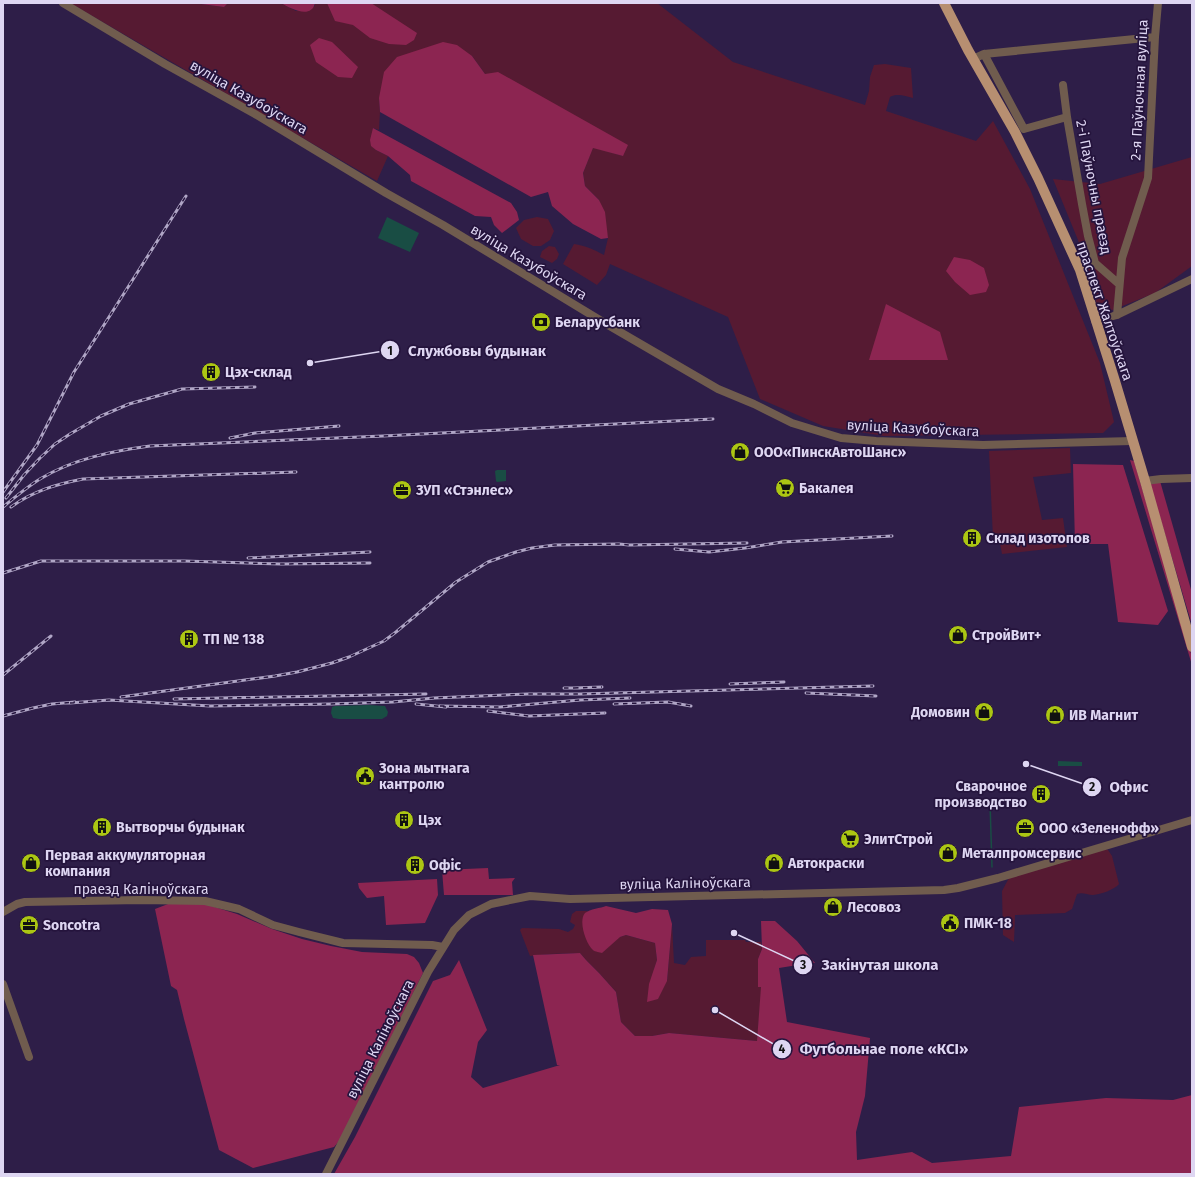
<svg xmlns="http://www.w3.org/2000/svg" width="1195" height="1177" font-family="'Fira Sans',sans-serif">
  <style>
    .green { fill: #561a32 }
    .forest { fill: #8c2551 }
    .water { fill: #194d44 }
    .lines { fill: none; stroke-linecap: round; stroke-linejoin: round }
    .stream { stroke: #194d44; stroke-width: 1.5 }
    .minor { stroke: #705c4e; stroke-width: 8 }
    .major { stroke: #b78f71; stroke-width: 10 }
    .rail-casing { stroke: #b0a6c6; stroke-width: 3 }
    .rail { stroke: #25143d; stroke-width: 1.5; stroke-dasharray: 4.5; stroke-linecap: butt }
    .labels { text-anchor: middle; stroke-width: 3.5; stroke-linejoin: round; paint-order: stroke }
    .street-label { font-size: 14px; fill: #ded6f2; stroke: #25143d }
    .poi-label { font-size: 14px; font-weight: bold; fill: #ded6f2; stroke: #25143d; text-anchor: start }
    .leader { fill: none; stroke: #ded6f2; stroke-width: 1.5 }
    .callout-dot { fill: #ded6f2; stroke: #25143d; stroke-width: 1.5 }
    .mark-label { font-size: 12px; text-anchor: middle; font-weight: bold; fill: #111 }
    .callout-label { font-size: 15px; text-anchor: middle; font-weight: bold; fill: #ded6f2; stroke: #25143d; stroke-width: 3.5; stroke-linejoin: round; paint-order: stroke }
  </style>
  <rect width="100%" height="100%" fill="#2e1e48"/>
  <path class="green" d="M70,3H200L201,4L224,7L228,3H281L296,11L315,6V3H657L733,62L865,105L869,91L870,77L874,65L885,64L911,68L913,98C905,96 897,93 890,97L886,111L976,141L993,121L1030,189L1100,363L1114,422L1103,433L884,436L823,426L760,399L728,317L610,264L606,275L597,285L563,264L574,244C586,246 593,249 604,255L608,238L599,200L585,186L583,173L593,147L623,156L485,74L472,56L379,98L380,112L379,130L373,128L376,150L388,156L377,181Z
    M1192,157V266L1155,293L1100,315L1078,240L1053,179L1100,184Z
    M537,217L548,219L554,231L550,240L541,246H533L521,239L516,228L524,220Z
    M549,246L555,247L559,254L557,259L552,263L540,257L542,251Z
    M1070,448L1071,473L1033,477L1042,520L1063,518L1067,547L1002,554L999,538H993L989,451Z
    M1104,849L1108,850L1112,856L1119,884C1114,890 1101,894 1093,895C1087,895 1083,892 1077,894L1072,909L1065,913L1015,915L1014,942L1003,935L1002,891L1009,878Z
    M576,911H588L585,914L620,937L626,935L655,943L657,960L654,970L667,981L672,924L674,963L685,965L691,957L706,956V940H745L746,942H761L762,949L758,959V987H762L757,1041L669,1033L652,1036H635L621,1022L616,992L599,973L586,960L580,953L550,954L530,956L520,930L522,928L559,929L568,932L573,929L575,925L570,922L572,914Z"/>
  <path class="forest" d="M200,3H228L224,7L201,4Z
    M281,3H315C311,20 290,8 281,3Z
    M327,3H371L417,33L414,40L406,45L389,44L370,38L353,25L335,21Z
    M319,38L332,42L358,67L352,78L338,77L316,62L310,45Z
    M443,42L457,45L472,56L485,74L498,72L628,145L623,156L593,148L583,173L585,186L599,200L605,212L608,238L601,239L573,224L552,206L548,192L531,197L380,112L379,98L384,72L397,57Z
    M373,128L511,203L517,212L519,220L502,233L494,225L491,217L475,216L411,181L410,175L388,156L376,150L371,146L370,140Z
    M954,257L970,260L984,268L989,285L986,292L970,295L955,282L946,271Z
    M886,304L940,332L948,360H869Z
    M1130,460L1134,461L1192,657V665Z
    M1073,464L1123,465L1168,611L1158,625L1118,622L1108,544H1075Z
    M1160,481L1192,593V625L1150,484Z
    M488,868L489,879L515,878L512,882L513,895H444L442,870Z
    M437,879L438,895L425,923L386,925L384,896L367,898L359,888L358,883Z
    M168,904H205L237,914L272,929L302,939L331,946L362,952L407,954L414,957L419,963L423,973L340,1140L334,1147L253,1168L219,1150L184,1019L177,990L171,986L155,909Z
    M606,906L636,913L652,909L668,910L672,924L667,981L658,999L647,1002L649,984L657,960L655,943L626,935L620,937L602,953C600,952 595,952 593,950C586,944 578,921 585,913C590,909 601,908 606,906Z
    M761,921H775L797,941L815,963L804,964L779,968L787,1022L870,1038L865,1096L856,1132L857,1160L912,1152L932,1163L1011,1156L1019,1107L1106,1098L1173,1100L1192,1095V1174H334L355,1137L433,981L450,975L459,960L487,1030L478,1042L471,1077L483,1088L560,1065H557L533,955L580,953L586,960L599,973L616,992L621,1022L635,1036H652L669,1033L757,1041L761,987H758V959L762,949Z"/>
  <path class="water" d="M387,217L419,233L410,252L378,238Z
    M497,470H506V481L497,482L496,481L495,471Z
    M369,705L385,706L388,712L387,716L382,719H339L333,718L331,713L332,707L335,706Z
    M1058,761L1082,762V766H1058Z"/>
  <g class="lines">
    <path class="stream" d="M984,802H990L992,867"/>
    <path class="minor" d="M63,3L165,64L255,114L386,193L443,225L608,325L718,389L754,404L792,423L841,438L876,441L983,445L1132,441
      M984,54L1024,129L1067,117
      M973,59L984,54L1155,37
      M1063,85L1067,117L1082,204L1088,236L1095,263L1119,284
      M1117,315L1122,258L1148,178L1155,37L1158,3
      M1095,321L1117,315L1192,279
      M1145,481L1161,479L1192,478
      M3,912L17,904L25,902L141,900L205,901L239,909L273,925L299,932L343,943L432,945L443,947
      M3,984L29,1057
      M326,1174L428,972L454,930L469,915L491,904L530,896L570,899L944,890L958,888L998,878L1192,820"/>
    <path class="major" d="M944,3L968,50L1015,132L1038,178L1080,270L1115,381L1145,481L1192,647"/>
    <defs>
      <path id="rail" d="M230,438L255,433L339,426
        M3,492L37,445L74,372L186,196
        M6,498L24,475L40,458L55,444L70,434L101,416L129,404L182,389L255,387
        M3,507C15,497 27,487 40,479C73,459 112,451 150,446L383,436L713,419
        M11,507C33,491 57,484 83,479L296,472
        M675,549L709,552L745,548L782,542L892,536
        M248,558L370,552
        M3,573L41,561H184L281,564L370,563
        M3,675L51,636
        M730,684L784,682
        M564,688H580
        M574,688L602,687
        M806,693L876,696
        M121,697L275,676L297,672L332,663L349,657L384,641L396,632L456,582L488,562L516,552L532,548L555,545L619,544L629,545L747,543
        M174,699L426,694
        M70,703L109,700L210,706L331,704L393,702L434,698L528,694H580L873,686
        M416,704L446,707
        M614,704L668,702L691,706
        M440,706L500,707L580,700L630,698
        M488,711L529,716L605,713
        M3,716L33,708L52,704L75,702"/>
    </defs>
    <use href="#rail" class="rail-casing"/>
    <use href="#rail" class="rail"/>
  </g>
  <defs>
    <symbol id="bank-disc" viewBox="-11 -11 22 22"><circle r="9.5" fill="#acc613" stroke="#25143d"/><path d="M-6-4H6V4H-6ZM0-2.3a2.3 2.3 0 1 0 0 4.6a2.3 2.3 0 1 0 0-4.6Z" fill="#111"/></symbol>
    <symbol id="building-disc" viewBox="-11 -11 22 22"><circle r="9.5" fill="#acc613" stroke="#25143d"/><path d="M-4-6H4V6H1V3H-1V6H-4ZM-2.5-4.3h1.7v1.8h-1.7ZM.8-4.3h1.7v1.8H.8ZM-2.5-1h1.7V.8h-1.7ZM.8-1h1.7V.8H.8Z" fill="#111"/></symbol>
    <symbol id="shop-disc" viewBox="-11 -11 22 22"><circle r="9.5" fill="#acc613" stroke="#25143d"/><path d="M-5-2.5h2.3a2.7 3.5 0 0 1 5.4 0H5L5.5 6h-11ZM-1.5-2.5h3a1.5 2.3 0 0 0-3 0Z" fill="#111"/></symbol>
    <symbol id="supermarket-disc" viewBox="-11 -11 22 22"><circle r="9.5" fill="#acc613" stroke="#25143d"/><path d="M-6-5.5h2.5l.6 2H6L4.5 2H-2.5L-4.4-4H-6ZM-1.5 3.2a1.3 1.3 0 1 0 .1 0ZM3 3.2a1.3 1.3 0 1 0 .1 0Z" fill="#111"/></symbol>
    <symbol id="office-disc" viewBox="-11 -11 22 22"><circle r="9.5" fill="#acc613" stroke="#25143d"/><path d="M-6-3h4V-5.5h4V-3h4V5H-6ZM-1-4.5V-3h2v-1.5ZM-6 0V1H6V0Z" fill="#111"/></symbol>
    <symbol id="civic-disc" viewBox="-11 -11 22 22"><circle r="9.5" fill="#acc613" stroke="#25143d"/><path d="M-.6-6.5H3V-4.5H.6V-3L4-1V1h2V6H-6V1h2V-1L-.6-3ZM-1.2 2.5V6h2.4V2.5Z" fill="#111"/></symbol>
  </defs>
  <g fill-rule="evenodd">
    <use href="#bank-disc" x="530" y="311" width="22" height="22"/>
    <use href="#building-disc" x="200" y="361" width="22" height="22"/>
    <use href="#shop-disc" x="729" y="441" width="22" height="22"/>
    <use href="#supermarket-disc" x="774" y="477" width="22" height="22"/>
    <use href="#office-disc" x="391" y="479" width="22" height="22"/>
    <use href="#building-disc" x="961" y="527" width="22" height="22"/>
    <use href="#shop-disc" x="947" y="624" width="22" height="22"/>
    <use href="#building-disc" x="178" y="628" width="22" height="22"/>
    <use href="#shop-disc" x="973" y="701" width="22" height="22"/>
    <use href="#shop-disc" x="1044" y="704" width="22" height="22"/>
    <use href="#civic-disc" x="354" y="765" width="22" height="22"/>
    <use href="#building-disc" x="1030" y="783" width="22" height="22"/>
    <use href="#building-disc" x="393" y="809" width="22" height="22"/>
    <use href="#building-disc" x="91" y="816" width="22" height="22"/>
    <use href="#office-disc" x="1014" y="817" width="22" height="22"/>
    <use href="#supermarket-disc" x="839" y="828" width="22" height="22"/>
    <use href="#shop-disc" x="937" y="842" width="22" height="22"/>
    <use href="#shop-disc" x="20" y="852" width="22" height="22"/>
    <use href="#shop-disc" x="763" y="852" width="22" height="22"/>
    <use href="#building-disc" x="404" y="854" width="22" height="22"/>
    <use href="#shop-disc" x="822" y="896" width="22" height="22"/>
    <use href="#civic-disc" x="939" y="912" width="22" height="22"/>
    <use href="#office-disc" x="18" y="914" width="22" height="22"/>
  </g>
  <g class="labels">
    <g class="street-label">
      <text transform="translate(1139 90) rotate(-87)" y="5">2-я Паўночная вуліца</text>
      <text transform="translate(249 97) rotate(30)" y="5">вуліца Казубоўскага</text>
      <text transform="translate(1094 187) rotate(79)" y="5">2-і Паўночны праезд</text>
      <text transform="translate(529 262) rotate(31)" y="5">вуліца Казубоўскага</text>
      <text transform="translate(1105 311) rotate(71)" y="5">праспект Жалтоўскага</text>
      <text transform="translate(913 428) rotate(3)" y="5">вуліца Казубоўскага</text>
      <text transform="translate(685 883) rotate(-1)" y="5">вуліца Каліноўскага</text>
      <text x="141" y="894">праезд Каліноўскага</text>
      <text transform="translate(380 1039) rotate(-63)" y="5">вуліца Каліноўскага</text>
    </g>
    <g class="poi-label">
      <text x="555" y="327">Беларусбанк</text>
      <text x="225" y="377">Цэх-склад</text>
      <text x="754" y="457">ООО«ПинскАвтоШанс»</text>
      <text x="799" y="493">Бакалея</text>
      <text x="416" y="495">ЗУП «Стэнлес»</text>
      <text x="986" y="543">Склад изотопов</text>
      <text x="972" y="640">СтройВит+</text>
      <text x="203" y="644">ТП № 138</text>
      <text x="970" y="717" text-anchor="end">Домовин</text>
      <text x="1069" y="720">ИВ Магнит</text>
      <text x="379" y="773">Зона мытнага<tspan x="379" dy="16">кантролю</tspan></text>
      <text x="1027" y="791" text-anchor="end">Сварочное<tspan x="1027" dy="16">производство</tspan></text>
      <text x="418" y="825">Цэх</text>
      <text x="116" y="832">Вытворчы будынак</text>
      <text x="1039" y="833">ООО «Зеленофф»</text>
      <text x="864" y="844">ЭлитСтрой</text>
      <text x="962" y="858">Металпромсервис</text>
      <text x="45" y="860">Первая аккумуляторная<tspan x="45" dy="16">компания</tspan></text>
      <text x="788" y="868">Автокраски</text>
      <text x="429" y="870">Офіс</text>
      <text x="847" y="912">Лесовоз</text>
      <text x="964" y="928">ПМК-18</text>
      <text x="43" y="930">Soncotra</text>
    </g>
  </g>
  <path class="leader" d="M310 363L390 350M1026 764L1092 787M734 933L803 965M715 1010L782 1049"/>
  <g class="callout-dot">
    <circle cx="310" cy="363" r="4"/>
    <circle cx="1026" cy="764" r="4"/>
    <circle cx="734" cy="933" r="4"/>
    <circle cx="715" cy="1010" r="4"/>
    <circle cx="390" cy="350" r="10"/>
    <circle cx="1092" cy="787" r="10"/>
    <circle cx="803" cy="965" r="10"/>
    <circle cx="782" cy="1049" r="10"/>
  </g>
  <g class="mark-label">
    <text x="390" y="355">1</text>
    <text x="1092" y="791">2</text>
    <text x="803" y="969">3</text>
    <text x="782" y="1053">4</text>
  </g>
  <g class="callout-label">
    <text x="477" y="356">Службовы будынак</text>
    <text x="1129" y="792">Офис</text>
    <text x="880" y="970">Закінутая школа</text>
    <text x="884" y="1054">Футбольнае поле «КСІ»</text>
  </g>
  <rect width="1195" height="1177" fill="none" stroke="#ded6f2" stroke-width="8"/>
</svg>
